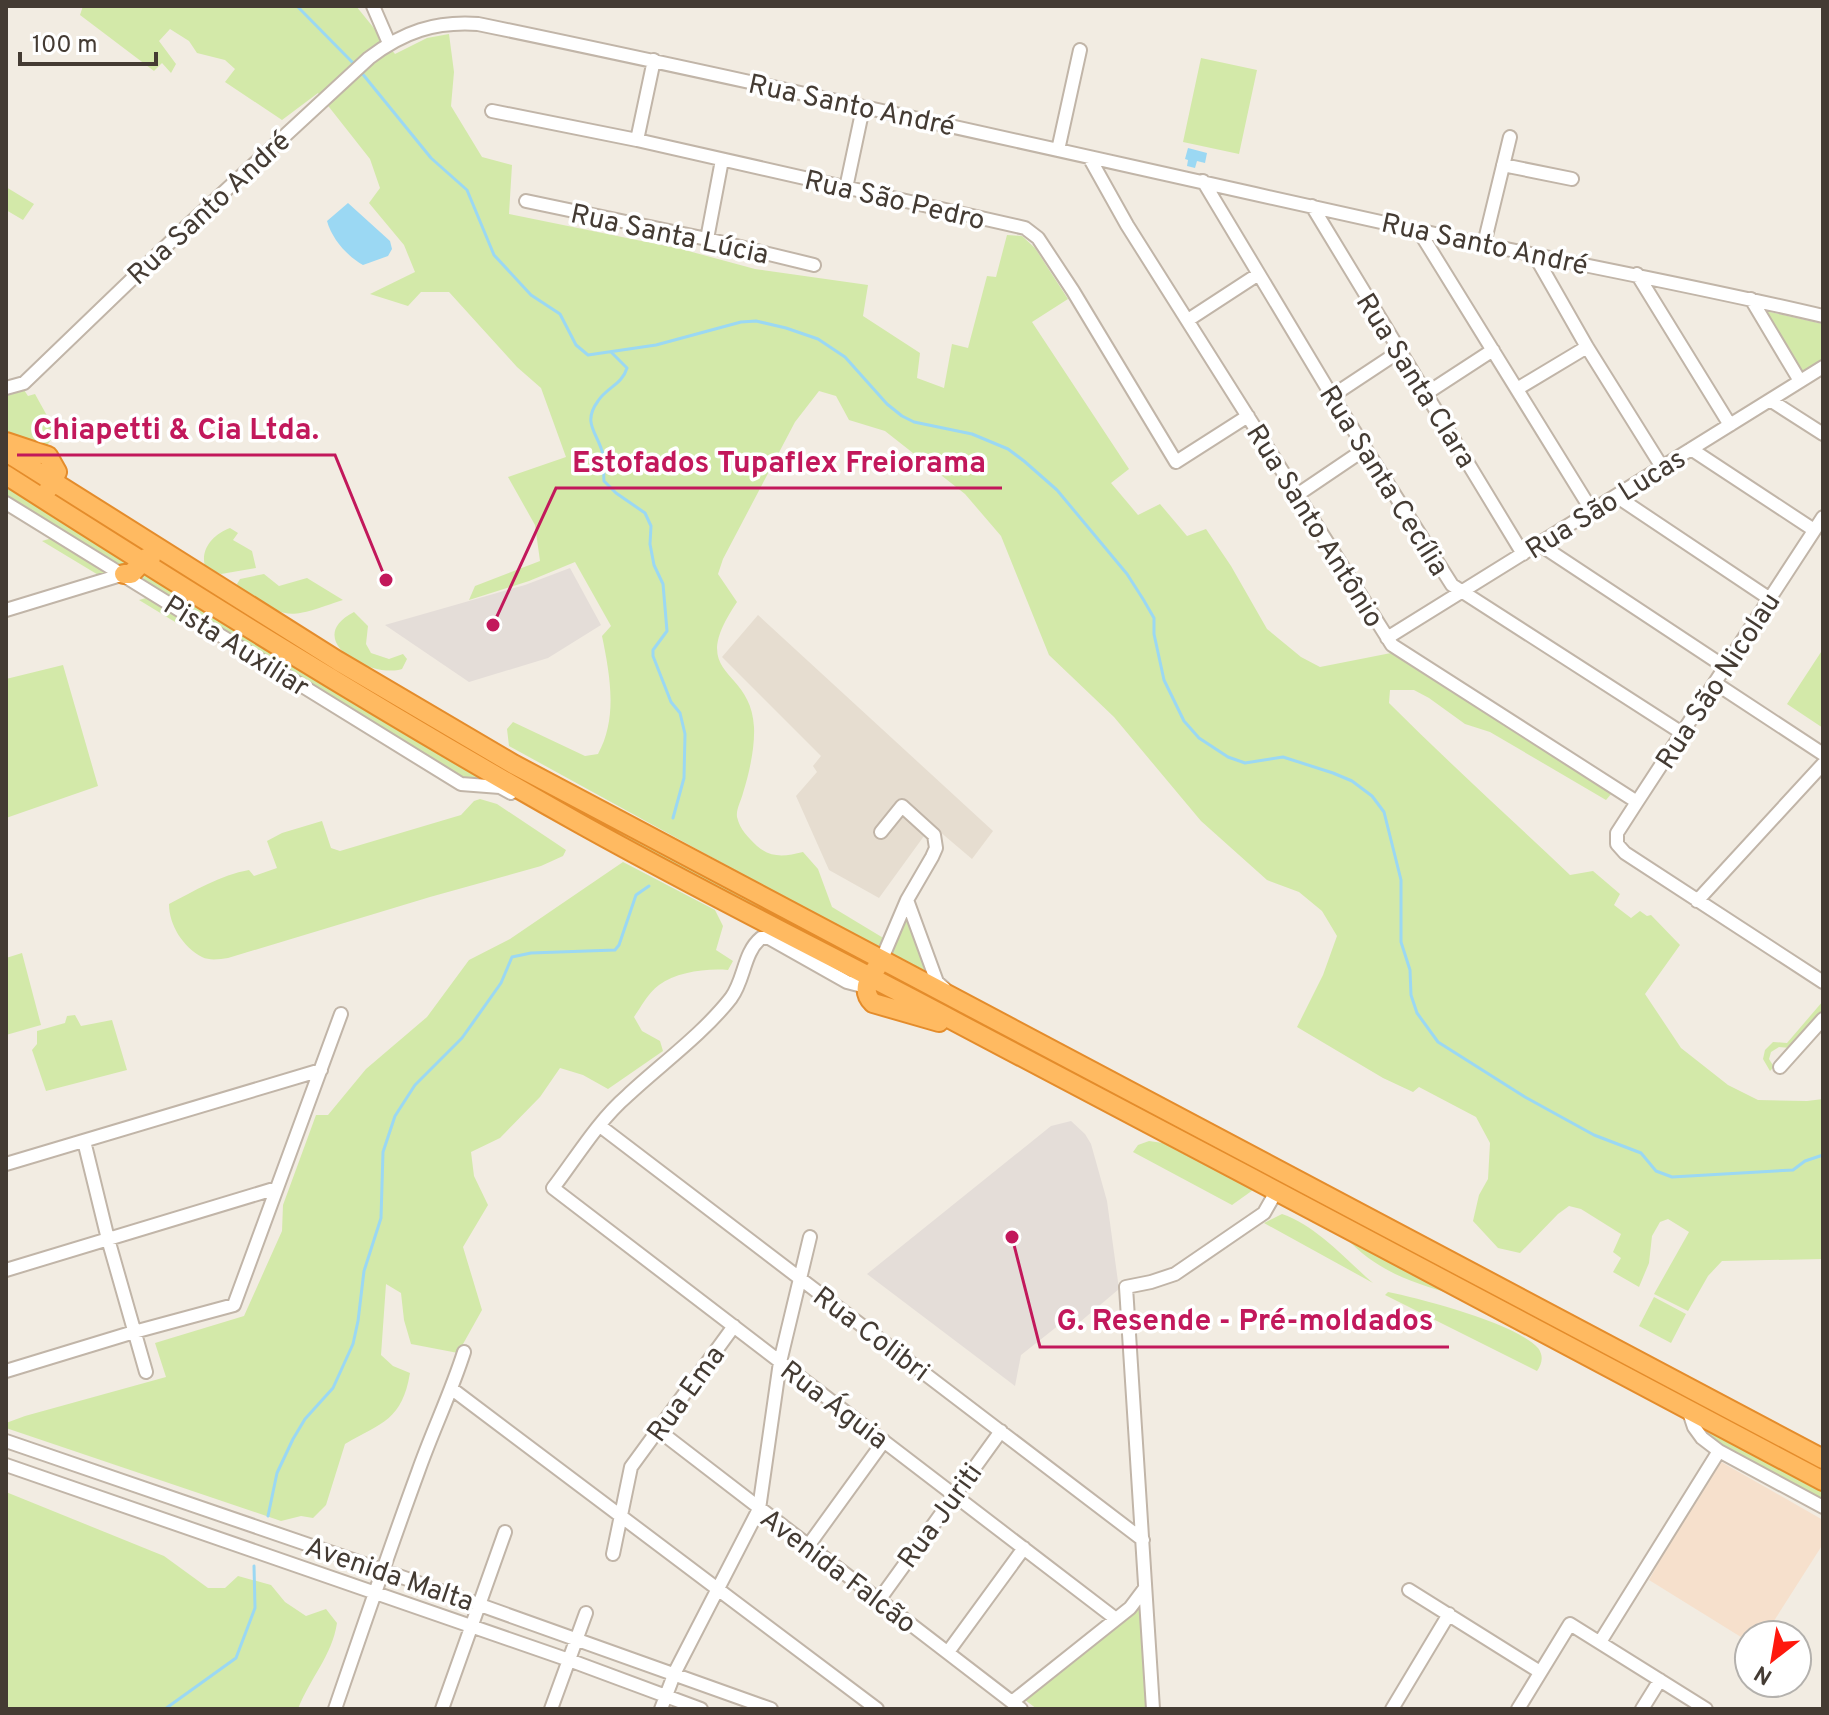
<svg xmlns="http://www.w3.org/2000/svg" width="1829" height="1715" font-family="Overpass,sans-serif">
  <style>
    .residential { fill: #e6ddd0 }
    .commercial { fill: #f6e0cc }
    .industrial { fill: #e4ddd8 }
    .green { fill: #d3e9a9 }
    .water { fill: #9bd8f3 }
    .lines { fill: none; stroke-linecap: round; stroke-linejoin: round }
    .stream { stroke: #9bd8f3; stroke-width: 3 }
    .minor-casing { stroke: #c1b5a8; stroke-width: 16 }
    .highway-casing { stroke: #e48c2b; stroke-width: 22 }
    .minor { stroke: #fff; stroke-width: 12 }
    .highway { stroke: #ffba61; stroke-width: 18 }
    .labels { text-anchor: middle; stroke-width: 7; stroke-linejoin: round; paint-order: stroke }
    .street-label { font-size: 28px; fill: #443b33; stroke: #fff }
    .leader { fill: none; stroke: #c2185b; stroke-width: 3 }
    .callout-dot { fill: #c2185b; stroke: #fff; stroke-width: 3 }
    .callout-label { font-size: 30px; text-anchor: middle; font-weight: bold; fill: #c2185b; stroke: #fff; stroke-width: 7; stroke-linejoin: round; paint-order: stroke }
  </style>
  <rect width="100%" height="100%" fill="#f2ece2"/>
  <path class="residential" d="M758,615L993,831L972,859L932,825L879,898L829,870L796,796L817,772L813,766L821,756L722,657Z"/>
  <path class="commercial" d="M1716,1459L1823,1520V1544L1765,1635H1749V1642L1649,1580Z"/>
  <path class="industrial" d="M570,568L601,625L548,658L469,682L385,625L525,585Z
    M1071,1121L1085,1134L1091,1144L1107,1201L1119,1289L1074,1327L1059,1325L1021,1355L1015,1386L867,1274L1051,1126Z"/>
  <path class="green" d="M83,6H356L395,54L427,38L449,34L454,72L451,106L482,157L512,165L509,214L681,249L755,269L868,285L863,316L920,353L917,378L944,388L952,344L968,348L987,276L996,277L1007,235L1022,236L1035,248L1068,299L1032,322L1129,469L1111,483L1138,515L1160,504L1187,536L1206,529L1231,566L1267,629L1301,657L1320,667L1391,653L1612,793L1606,800L1490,732L1465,724L1429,698L1414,690H1390L1389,703C1448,762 1510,818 1570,875L1593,871L1620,894L1614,905L1631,918L1640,911L1647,916L1651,915L1680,945L1645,994L1681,1048L1728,1085L1758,1100L1807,1101L1823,1099V1259L1722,1261L1708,1276L1688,1311L1654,1294L1689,1232L1668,1219L1660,1222L1652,1236L1649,1263L1639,1287L1613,1272L1621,1258L1613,1252L1621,1234L1581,1209L1569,1206L1558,1214L1520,1253L1498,1248L1473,1221L1479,1195L1488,1179L1490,1143L1476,1117L1419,1087L1413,1092L1383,1078L1297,1027L1323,975L1337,936L1322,911L1299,892L1267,880L1201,821L1114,717L1049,655L1001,536L965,494L885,431L849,420L836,396L819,391L795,422L723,559L718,574L737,602C685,679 751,665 754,727C755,748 749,774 743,793C741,801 736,809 737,817C740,830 748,837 757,846C772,859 786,856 803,852L818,869L832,907L885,939L879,949L509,746L507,729L513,722L585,756L598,754C618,718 610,675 602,636L611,626L575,562L529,581L469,600L475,586L540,561L535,525L508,477L566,457L541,388L517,367L449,292H421L408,306L370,294L415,272L404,245L369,203L380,188L370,159L318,93L282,120L225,82L235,69L225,60L197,53L189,41L170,29L159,41L176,64L171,73L162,63L154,71L80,15Z
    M1201,58L1257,70L1239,154L1183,142Z
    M6,187L34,204L23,220L6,210Z
    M1762,310L1823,324V362L1801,375Z
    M24,390L28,396L35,394L56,432L46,447L6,438V396Z
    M6,485L128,564L131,567L120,569L6,496Z
    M230,528L238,533L233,540L252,551L256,568L221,574L205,567C200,548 214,534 230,528Z
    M52,538L107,571L100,576L42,541Z
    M164,565L255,619L869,960V964L866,966L474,760Z
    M144,570L487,779L466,780L146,583L142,576Z
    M264,574L279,586L307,578L343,600C286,619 290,621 239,589L237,584L240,579Z
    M146,598L154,599L179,616L180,625L139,600Z
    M354,612L368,626L366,644L371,653L389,659L403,654L407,659L402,669C372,679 300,640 354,612Z
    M1823,649V728L1787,704Z
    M63,665L98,786L6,818V679Z
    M480,799L497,804L566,850L563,856L541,866L430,897L228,958C220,959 210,961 202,957C183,947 169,925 169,904C194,891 221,875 249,870L254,876L277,868L267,841L282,833L322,821L331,848L340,851L461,815L474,801Z
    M623,862L715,910L723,926L716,950L733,961L728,970C707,968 676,972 659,985C648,993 641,1007 634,1017L642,1031L660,1041L663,1051L608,1089L583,1075L560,1068L540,1097L500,1138L471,1152L474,1176L488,1205L463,1247L482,1310L458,1353L411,1344L404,1320L401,1293L386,1284L381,1355L393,1366L410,1373C402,1420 383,1422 345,1444L326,1505L313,1518L301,1516L281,1521L6,1428V1423L25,1416L166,1377L155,1343L244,1316L282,1231L283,1205L316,1115H328L366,1069L427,1017L469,960L510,939Z
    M907,913L927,973L891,955Z
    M22,953L41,1025L6,1035V958Z
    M890,978L1032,1043L1823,1463V1472Z
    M1823,1001V1011L1790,1048L1779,1047L1771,1052L1769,1059L1774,1067L1770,1071L1763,1059L1765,1050L1773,1042L1787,1043Z
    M75,1015L81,1026L112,1020L127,1070L46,1091L32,1050L37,1044V1031L65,1023L67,1016Z
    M1149,1141L1163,1143L1253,1190L1232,1205L1133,1152L1138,1145Z
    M1282,1214C1317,1226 1345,1259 1373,1283L1264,1223Z
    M1345,1237L1455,1295C1411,1282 1378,1272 1345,1237Z
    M1388,1292C1422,1299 1515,1323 1538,1348C1544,1356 1542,1364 1537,1371L1385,1295Z
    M1654,1297L1686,1314L1671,1343L1639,1326Z
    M1705,1430L1823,1492V1500L1712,1441L1703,1432Z
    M6,1492L164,1556L208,1588H225L238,1576L271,1585L285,1602L306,1616L326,1609L337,1623C332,1656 310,1678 298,1709H6Z
    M1143,1599L1150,1709H1037L1025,1700L1024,1696Z"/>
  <path class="water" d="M1188,148L1207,153L1205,163L1197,161L1195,168L1187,166L1188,160L1185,159Z
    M348,203L390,241L392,249L388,256L363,265C347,256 332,239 327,221Z"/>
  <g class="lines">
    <path class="stream" d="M297,6L356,66
      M361,72L431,158L467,190L494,255L531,295L560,314L576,345L588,355L656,345L741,322L756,321L786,328L818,339L845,357L887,404L902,416L914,422L972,434L1008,449L1024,461L1057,490L1127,574L1143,599L1154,618V634L1164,680L1184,721L1199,738L1228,757L1245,763L1283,757L1333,773L1352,781L1372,796L1384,812L1401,880V942L1410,970L1411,995L1417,1013L1438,1042L1525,1097L1594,1135L1641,1153L1656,1171L1672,1177L1793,1170L1805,1161L1823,1155
      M611,352L627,368C622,385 607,387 598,401C581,424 599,434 603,455C605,463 603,472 604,481L616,493L645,513L651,526L650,544L654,565L663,584L667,631L653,650V656L671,702L680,713L685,734L684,778L673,818
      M268,1516L277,1473L293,1439L305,1419L333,1388L353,1344L358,1321L364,1271L381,1218L383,1152L395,1116L415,1085L462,1038L501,983L512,957L531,953L615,950L619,945L636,895L649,886
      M165,1709L236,1658L255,1608L254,1566"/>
    <defs>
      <path id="minor" d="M373,6L389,43
        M492,111L637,140L1025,228L1038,238L1073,291L1176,462L1248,416
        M637,140L654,60
        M1058,150L1080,50
        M1089,157L1127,225L1392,645L1637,802
        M1503,165L1572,179
        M1203,181L1332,396L1452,585L1682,733
        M846,188L863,108
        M526,201L707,239L814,265
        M1312,206L1523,554
        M1419,231L1592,511
        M707,239L722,160
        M1484,244L1510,137
        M1534,254L1587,347L1662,467
        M1637,274L1730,425
        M1751,299L1800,381
        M1188,320L1257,275
        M6,388L24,383L185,228L369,58C403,32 435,21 478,24C792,89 1104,161 1417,230C1552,260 1688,284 1823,316
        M1517,389L1587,347
        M1427,393L1493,350
        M1332,396L1400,351
        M1770,400L1823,434
        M1691,449L1814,530
        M1297,495L1365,449
        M1616,496L1770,599
        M6,503L461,784L500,787L511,793
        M1823,517L1637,802L1617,833V844L1625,853L1823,982
        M1539,544L1725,667
        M6,610L124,574
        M1387,638L1823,367
        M1715,683L1823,754
        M907,900L937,982L944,988
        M1697,901L1823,764
        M881,961L907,900L932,857L936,848L934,835L902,806L881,832
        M866,987L847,982L769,938H761C743,953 745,979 731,998C703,1034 660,1065 627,1096C598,1121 576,1158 553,1188L1116,1619
        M1780,1067L1823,1019
        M600,1126L1143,1540
        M84,1141L108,1239L146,1372
        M6,1164L321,1070
        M6,1270L277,1188
        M6,1371L134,1332L234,1305L341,1014
        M452,1389L877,1709
        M1688,1409L1694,1427L1702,1438L1719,1451L1823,1507
        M658,1430L1021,1709
        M6,1441L382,1570L771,1709
        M6,1465L569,1660L701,1709
        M808,1546L884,1441
        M613,1554L631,1467L734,1326
        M1409,1590L1540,1672
        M879,1600L1001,1431
        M1600,1642L1719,1451
        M948,1652L1024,1548
        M1012,1702L1130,1608L1145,1588
        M335,1709C362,1630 389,1551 418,1472C432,1432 451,1393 464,1352
        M442,1709L505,1532
        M551,1709L586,1613
        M661,1709L675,1672L759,1509L780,1362L810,1237
        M1153,1709L1126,1287L1151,1282L1175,1274L1264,1213L1276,1192
        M1392,1709L1449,1614
        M1518,1709L1570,1624L1706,1709
        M1642,1709L1660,1680"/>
      <path id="highway" d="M6,442L48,456L57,472L49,488
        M6,452L338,661L513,764L1823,1459
        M6,475C194,595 383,713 577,822C702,892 830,955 956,1022C1245,1175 1535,1326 1823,1481
        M124,574H131L146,558H151
        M877,967C868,979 861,991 873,1003L939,1022"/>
    </defs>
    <use href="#minor" class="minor-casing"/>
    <use href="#highway" class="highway-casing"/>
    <use href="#minor" class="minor"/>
    <use href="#highway" class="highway"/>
  </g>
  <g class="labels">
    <g class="street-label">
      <text transform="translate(852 104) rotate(12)" y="10">Rua Santo André</text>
      <text transform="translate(895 199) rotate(13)" y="10">Rua São Pedro</text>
      <text transform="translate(208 207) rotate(-43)" y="10">Rua Santo André</text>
      <text transform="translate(670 233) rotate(12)" y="10">Rua Santa Lúcia</text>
      <text transform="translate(1485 243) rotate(12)" y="10">Rua Santo André</text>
      <text transform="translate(1417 380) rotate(58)" y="10">Rua Santa Clara</text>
      <text transform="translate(1385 480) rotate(58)" y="10">Rua Santa Cecília</text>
      <text transform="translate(1605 503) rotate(-32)" y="10">Rua São Lucas</text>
      <text transform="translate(1316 525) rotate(58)" y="10">Rua Santo Antônio</text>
      <text transform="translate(237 645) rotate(32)" y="10">Pista Auxiliar</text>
      <text transform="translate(1717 680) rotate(-57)" y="10">Rua São Nicolau</text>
      <text transform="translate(872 1333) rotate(37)" y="10">Rua Colibri</text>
      <text transform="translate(685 1393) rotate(-54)" y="10">Rua Ema</text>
      <text transform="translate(835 1404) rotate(37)" y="10">Rua Águia</text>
      <text transform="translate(939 1515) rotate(-54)" y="10">Rua Juriti</text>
      <text transform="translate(839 1570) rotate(37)" y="10">Avenida Falcão</text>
      <text transform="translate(390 1573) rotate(19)" y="10">Avenida Malta</text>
    </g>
  </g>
  <path class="leader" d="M386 580L335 455H17M493 625L556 488H1002M1012 1237L1040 1347H1449"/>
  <g class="callout-dot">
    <circle cx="386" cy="580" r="8"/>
    <circle cx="493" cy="625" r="8"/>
    <circle cx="1012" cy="1237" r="8"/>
  </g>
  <g class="callout-label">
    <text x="176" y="439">Chiapetti &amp; Cia Ltda.</text>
    <text x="779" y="472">Estofados Tupaflex Freiorama</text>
    <text x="1245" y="1330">G. Resende - Pré-moldados</text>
  </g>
  <rect width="1829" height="1715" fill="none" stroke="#443b33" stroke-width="16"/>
  <g transform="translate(1773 1659) rotate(211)"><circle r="38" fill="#ffffff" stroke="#b4b1ad" stroke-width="2"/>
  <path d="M0-6L14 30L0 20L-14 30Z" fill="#ff180d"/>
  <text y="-12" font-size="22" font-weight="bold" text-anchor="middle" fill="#443b33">N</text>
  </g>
  <path d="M20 52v12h136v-12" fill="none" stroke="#443b33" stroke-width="4"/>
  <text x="32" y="52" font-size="24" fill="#443b33" stroke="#ffffff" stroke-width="6" paint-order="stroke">100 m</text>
</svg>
